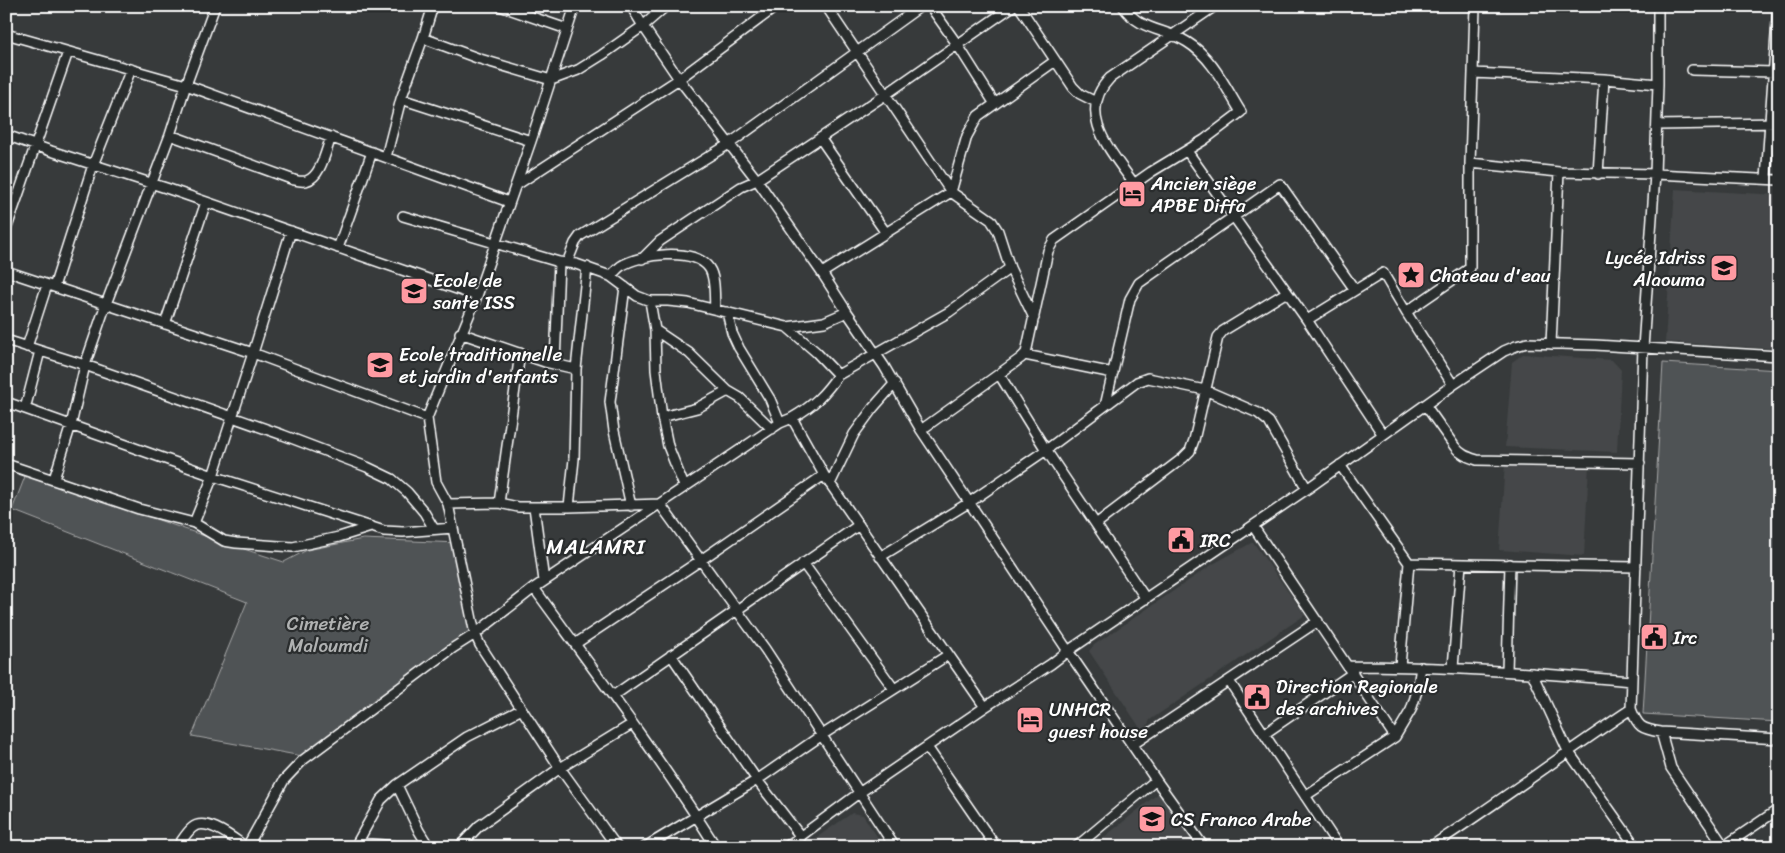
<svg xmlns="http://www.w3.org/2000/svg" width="1785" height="853" font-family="Sriracha,sans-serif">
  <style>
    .built { fill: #444748 }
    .green { fill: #505354; stroke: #a8a9aa }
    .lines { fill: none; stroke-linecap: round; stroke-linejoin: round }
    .minor-casing { stroke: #fff; stroke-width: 12 }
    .minor { stroke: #2a2d2e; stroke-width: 9 }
    .labels { text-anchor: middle; stroke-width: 4.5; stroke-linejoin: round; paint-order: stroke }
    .poi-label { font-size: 19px; fill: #fff; stroke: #2a2d2e; text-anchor: start }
    .park-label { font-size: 19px; fill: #b0b2b2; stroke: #2a2d2e }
    .quarter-label { font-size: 21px; letter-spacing: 1px; fill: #fff; stroke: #2a2d2e }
  </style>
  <rect width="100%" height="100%" fill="#373a3b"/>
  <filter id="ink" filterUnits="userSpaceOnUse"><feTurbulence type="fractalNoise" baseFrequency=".02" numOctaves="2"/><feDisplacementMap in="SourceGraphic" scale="10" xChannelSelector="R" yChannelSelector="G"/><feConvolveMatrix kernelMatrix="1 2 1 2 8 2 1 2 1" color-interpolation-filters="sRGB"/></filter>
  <g filter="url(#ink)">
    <path class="built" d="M1675,189L1779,195V349L1665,342Z
      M1523,354L1612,360L1621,370L1617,452L1505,447L1512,362Z
      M1505,462L1589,465L1584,556L1499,550Z
      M1253,542L1305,615L1150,720L1146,728L1142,731L1089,651L1094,645L1213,564Z
      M1160,792L1196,847H1092Z
      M852,813L863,815L884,847H803Z"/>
    <path class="green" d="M1663,363L1779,370V722L1643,714Z
      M26,474L219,541L284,562L307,550L363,539L459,543L472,631L302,756L192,736L247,602L12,510Z"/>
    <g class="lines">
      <defs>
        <path id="minor" d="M433,6L423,38L480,59L551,80L578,70L602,55L643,26L666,6
          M500,6L567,29
          M575,6L531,141L477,296L427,418L436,482L448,504L475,634L480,645L560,768L617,847
          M631,6L643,26L679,79L757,180L822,273L847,312L884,366L921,430L1068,651L1051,664L985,707L859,793L786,847
          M826,6L951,192L991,220L998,231L1010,268L1034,318
          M930,6L957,44L995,104
          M1019,6L1073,87L1080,94L1096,102
          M1123,6C1139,31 1164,28 1187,42C1212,57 1226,88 1241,112L1204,140L1151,172L1054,240L1048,251L1026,353L1021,358L999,374L1046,450L1146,599
          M1658,6V84L1655,174L1643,348L1631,709C1638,727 1641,729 1661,732L1779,739
          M6,34L186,85L215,6
          M1692,70L1774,72
          M6,73V75
          M1473,73L1475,6
          M401,99L531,141
          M1657,125L1779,123
          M6,135L51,151L166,188L477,296
          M170,135L294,180C298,181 302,182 306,181C321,177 326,150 331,137
          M820,138L886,233
          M1187,151L1307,320
          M386,157L401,99L423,38
          M1470,163L1559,172L1655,174L1779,180
          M1598,174L1604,79
          M1766,179L1778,6
          M1134,184C1112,152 1075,114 1110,78L1215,6
          M515,186L679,79L777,6
          M403,216L559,262L576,264L610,276L637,296L650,301H668L688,303L787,327L824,322L847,312
          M6,230L68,52
          M338,248L372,152
          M642,259L660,241L741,187L757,180L885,95L1013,6
          M567,263L575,243L580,236L729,144L921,6
          M6,271L253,353L427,418
          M822,273L951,192L967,136L978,116L1055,61
          M610,276C614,273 617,269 621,266C640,254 694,247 709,268C716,278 714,297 715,309
          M54,287L93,165L131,69
          M625,287L610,402L614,431L631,506
          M650,301L655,330L656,370L662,417L668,446L684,486
          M727,312L732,333L739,348L770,399L780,423L792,418L824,475L985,707
          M1406,312L1470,268V163L1473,73L1604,79L1658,84
          M165,324L206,202
          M787,327L816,352L838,375
          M655,330L689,353L728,391L740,398L772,429
          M460,333L545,362L576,369
          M6,340L85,365L283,435L367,467L392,479L407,492L424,512L434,529
          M1551,344L1559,172
          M27,347L47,285
          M1025,355L1113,373
          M555,364L559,262
          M6,402L213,476L384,531L403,532L453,528
          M1105,406L1130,299L1139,283L1280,184L1355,290
          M1426,406L1455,447C1461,455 1468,457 1477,460L1640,463
          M25,409L40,351
          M662,417L697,408L728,391
          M792,418C813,406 825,394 838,375L949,312L1010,268
          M921,430L999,374
          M1383,435L1307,320L1383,273L1406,312L1453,385
          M6,464L139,509L194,523L224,541L236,543L293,547L339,537L371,527
          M1340,465L1409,563L1400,666
          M54,479L71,425L85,365L106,304L170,135L186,85L509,202
          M830,484L854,434L873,408L895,383
          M499,503L520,353
          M448,504L499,503L518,507H569L660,504
          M660,504L765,649L895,847
          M534,507L544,581
          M569,507L574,459L576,369L587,267
          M194,523L213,476L253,353L291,231
          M1096,524L1183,458L1190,451L1194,440L1218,337L1223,331L1287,292
          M1253,526L1395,737
          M880,557L970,502L1046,450L1137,382L1148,378L1205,390L1258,413L1269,422L1307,489
          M803,563L894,689
          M1409,563L1636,567
          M534,588C596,673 660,758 716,847
          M575,644L701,560L824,475
          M671,655L757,780L801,837
          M1348,666C1443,666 1537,673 1631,681
          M1453,668L1461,564
          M1507,671L1510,564
          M1532,673L1568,751L1636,847
          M1229,681L1339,847
          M613,696L859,525
          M1661,732L1671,768L1724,846
          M1264,734L1353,673
          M1132,745L1318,621
          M927,747L996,847
          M397,785L419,831L429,847
          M1305,796L1395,737L1411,710L1417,691L1421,667
          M1736,838L1742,847
          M358,843L410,847
          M177,847C182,841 186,833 192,828C206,816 234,839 246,847
          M247,847L284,780L303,760L453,648L475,634L534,588L780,423
          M355,847L381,800L397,785L467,737L522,709
          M459,847L479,826L560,768L632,724
          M645,847L757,780L822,735L948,655
          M1076,847L1156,780
          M1204,847L1156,780L1068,651L1307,489L1453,385L1504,351L1516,346L1527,343L1595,345L1779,356
          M1430,847C1498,803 1563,754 1631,709
          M1723,847L1779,809"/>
      </defs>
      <use href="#minor" class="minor-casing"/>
      <use href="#minor" class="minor"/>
    </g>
  </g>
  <defs>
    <symbol id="hotel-square" viewBox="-11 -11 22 22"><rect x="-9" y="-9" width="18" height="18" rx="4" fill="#ff9aa2" stroke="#2a2d2e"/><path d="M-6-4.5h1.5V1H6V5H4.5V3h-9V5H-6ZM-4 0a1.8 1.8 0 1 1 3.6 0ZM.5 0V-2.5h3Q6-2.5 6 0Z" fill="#111"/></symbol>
    <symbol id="school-square" viewBox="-11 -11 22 22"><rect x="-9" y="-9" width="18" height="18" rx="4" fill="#ff9aa2" stroke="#2a2d2e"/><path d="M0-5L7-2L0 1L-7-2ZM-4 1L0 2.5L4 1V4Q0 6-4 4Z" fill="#111"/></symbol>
    <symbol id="sight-square" viewBox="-11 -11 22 22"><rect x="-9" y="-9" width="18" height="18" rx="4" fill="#ff9aa2" stroke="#2a2d2e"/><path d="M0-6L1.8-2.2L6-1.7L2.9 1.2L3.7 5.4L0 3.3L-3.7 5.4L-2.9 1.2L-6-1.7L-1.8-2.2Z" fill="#111"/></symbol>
    <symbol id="civic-square" viewBox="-11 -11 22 22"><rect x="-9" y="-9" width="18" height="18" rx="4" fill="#ff9aa2" stroke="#2a2d2e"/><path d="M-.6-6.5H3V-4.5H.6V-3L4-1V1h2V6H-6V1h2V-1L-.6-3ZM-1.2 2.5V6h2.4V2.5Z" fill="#111"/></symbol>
  </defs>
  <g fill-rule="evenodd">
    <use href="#hotel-square" x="1116" y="178" width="32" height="32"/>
    <use href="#school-square" x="1708" y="252" width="32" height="32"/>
    <use href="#sight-square" x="1395" y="259" width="32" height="32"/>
    <use href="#school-square" x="398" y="275" width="32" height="32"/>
    <use href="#school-square" x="364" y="349" width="32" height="32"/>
    <use href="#civic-square" x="1165" y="524" width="32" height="32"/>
    <use href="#civic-square" x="1638" y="621" width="32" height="32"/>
    <use href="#civic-square" x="1241" y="681" width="32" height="32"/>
    <use href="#hotel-square" x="1014" y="704" width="32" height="32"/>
    <use href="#school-square" x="1136" y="803" width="32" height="32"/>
  </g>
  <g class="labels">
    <g class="poi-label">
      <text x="1151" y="190">Ancien siège<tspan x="1151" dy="22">APBE Diffa</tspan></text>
      <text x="1705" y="264" text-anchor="end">Lycée Idriss<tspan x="1705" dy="22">Alaouma</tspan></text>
      <text x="1430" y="282">Chateau d'eau</text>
      <text x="433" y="287">Ecole de<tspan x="433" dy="22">sante ISS</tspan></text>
      <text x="399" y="361">Ecole traditionnelle<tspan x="399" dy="22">et jardin d'enfants</tspan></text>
      <text x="1200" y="547">IRC</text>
      <text x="1673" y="644">Irc</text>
      <text x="1276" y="693">Direction Regionale<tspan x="1276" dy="22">des archives</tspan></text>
      <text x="1049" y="716">UNHCR<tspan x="1049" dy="22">guest house</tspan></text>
      <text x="1171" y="826">CS Franco Arabe</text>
    </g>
    <g class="park-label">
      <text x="328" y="630">Cimetière<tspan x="328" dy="22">Maloumdi</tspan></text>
    </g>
    <g class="quarter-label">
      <text x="596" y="554">MALAMRI</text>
    </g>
  </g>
  <rect width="1785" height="853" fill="none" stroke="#2a2d2e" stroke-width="25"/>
  <rect x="12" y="12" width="1760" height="828" fill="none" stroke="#fff" stroke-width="2" filter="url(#ink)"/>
</svg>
